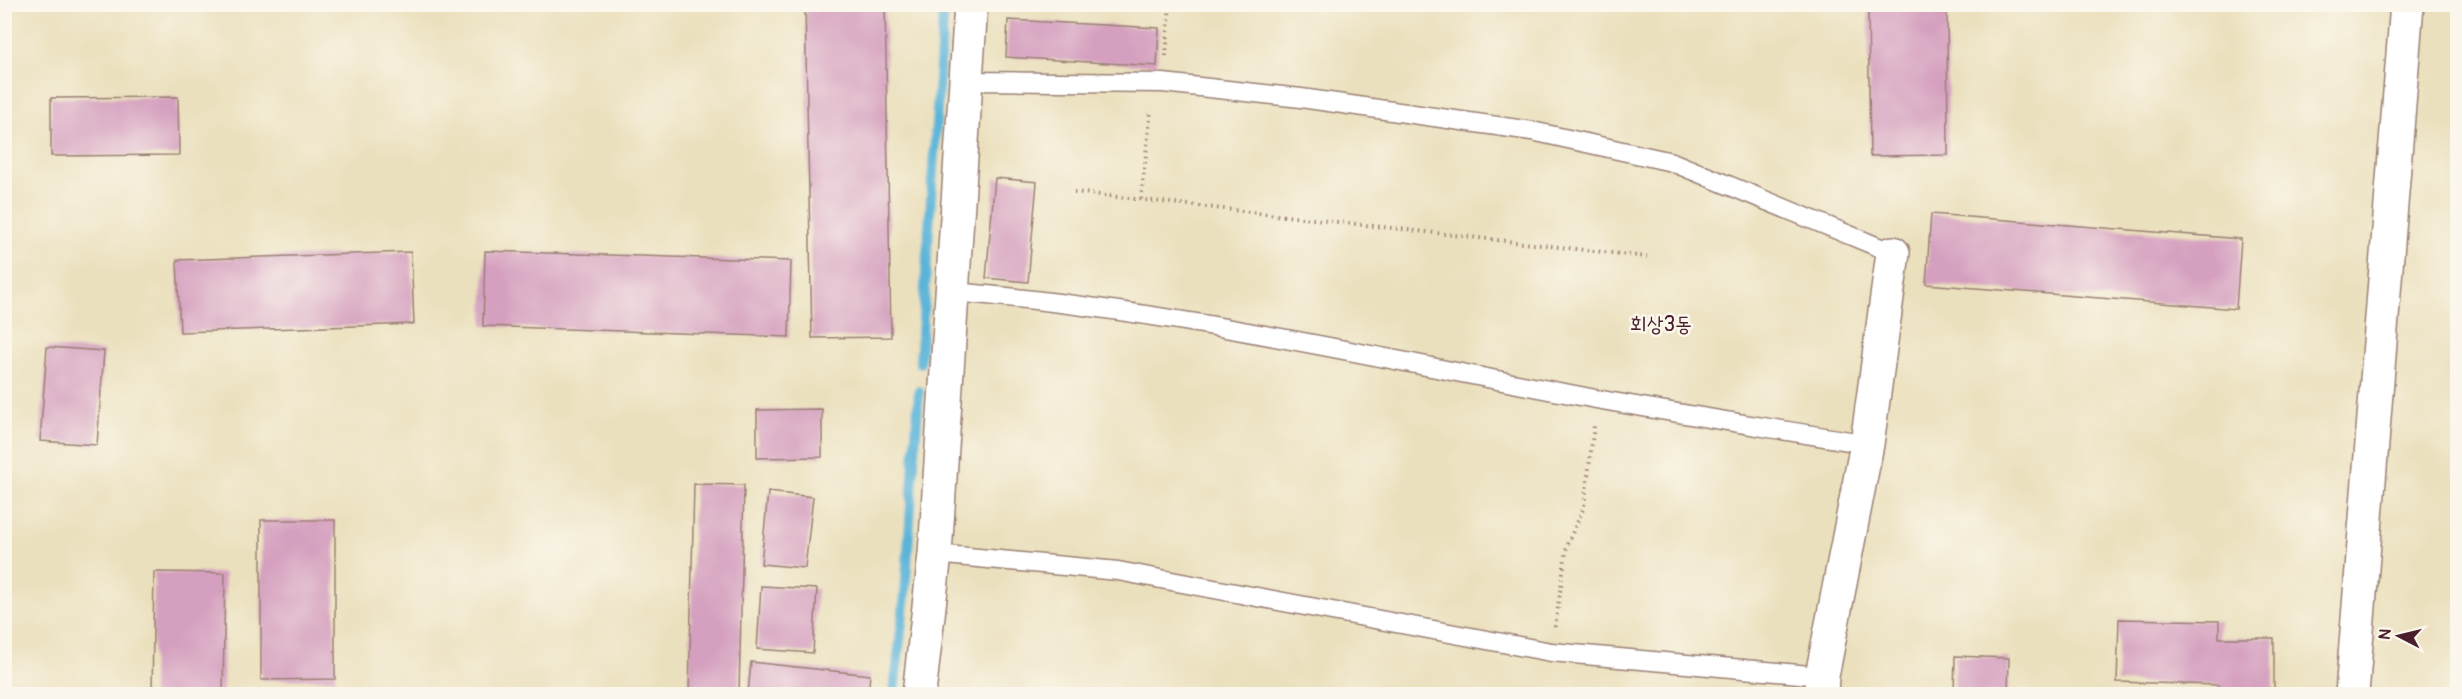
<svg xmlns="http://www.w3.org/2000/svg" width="2462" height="699" font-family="Pangolin,'Poor Story',sans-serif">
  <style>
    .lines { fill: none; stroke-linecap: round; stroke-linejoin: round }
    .stream { stroke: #5ab4d8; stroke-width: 10 }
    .building { fill: #d5a0bf }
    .lane-casing { stroke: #9a8074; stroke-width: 21 }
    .street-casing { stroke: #9a8074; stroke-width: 36 }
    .secondary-casing { stroke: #9a8074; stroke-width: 36 }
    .path { stroke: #9a8074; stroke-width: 4; stroke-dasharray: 1.5 4.5; stroke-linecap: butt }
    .lane { stroke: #fff; stroke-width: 18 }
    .street { stroke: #fff; stroke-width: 33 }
    .secondary { stroke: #fff; stroke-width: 33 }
    .labels { text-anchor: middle; stroke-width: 5; stroke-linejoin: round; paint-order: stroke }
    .neighbourhood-label { font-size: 21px; fill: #4a1f2b; stroke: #fbf7ec }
  </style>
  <rect width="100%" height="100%" fill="#fbf7ec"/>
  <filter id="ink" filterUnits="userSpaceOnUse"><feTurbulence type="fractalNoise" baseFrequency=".0167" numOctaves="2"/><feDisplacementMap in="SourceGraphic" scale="12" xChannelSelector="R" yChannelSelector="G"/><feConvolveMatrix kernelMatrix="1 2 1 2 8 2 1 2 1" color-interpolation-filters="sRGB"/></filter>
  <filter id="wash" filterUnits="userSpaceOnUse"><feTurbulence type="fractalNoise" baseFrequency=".008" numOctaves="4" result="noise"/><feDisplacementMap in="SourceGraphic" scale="24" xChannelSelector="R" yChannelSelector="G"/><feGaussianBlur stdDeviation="1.35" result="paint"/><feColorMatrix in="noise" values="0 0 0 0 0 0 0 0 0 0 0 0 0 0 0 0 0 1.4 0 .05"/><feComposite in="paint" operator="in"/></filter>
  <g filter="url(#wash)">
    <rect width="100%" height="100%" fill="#ebe0bd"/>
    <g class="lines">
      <path class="stream" d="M920,363L944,4
        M894,694L905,594L919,391"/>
    </g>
    <g id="blocks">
      <path class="building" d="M1868,4H1947L1948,155L1870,156Z
        M805,5H885L891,337L812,338Z
        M1008,20L1159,28L1157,66L1006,57Z
        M178,97L179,155L51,156V98Z
        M995,178L1037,182L1028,282L986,278Z
        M1931,214L2241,239L2236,309L1926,284Z
        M485,251L791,261L789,337L483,326Z
        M411,252L414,324L180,332L177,260Z
        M47,347L104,351L97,445L40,441Z
        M822,409V457L757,458V410Z
        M694,484L744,485L739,694H689Z
        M768,492L813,497L805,568L761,564Z
        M261,520H335V679L261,680Z
        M154,572L225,573L223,694H152Z
        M761,586L817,589L813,653L757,649Z
        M2119,619L2219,621V638H2274V694H2218V685L2117,682Z
        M1955,656L2009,658L2008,694H1954Z
        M751,662L870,675L868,694H748Z"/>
    </g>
  </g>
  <g filter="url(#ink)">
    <use href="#blocks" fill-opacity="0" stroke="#9a8074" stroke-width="1.5"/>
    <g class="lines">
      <defs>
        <path id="lane" d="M967,81L1163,83L1301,98L1532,131L1672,162L1893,253
          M952,292C1170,309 1381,359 1596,399C1686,415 1777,429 1867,444
          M935,554L1118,571L1551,652L1822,676"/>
        <path id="street" d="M919,694L935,554L971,4
          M1821,694L1822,676L1867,444L1893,253"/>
        <path id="secondary" d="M2352,694L2407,4"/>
      </defs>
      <use href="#lane" class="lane-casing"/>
      <use href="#street" class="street-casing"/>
      <use href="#secondary" class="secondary-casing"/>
      <path class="path" d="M1166,56L1170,4
        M1074,192L1647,257
        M1141,199L1151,110
        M1555,627L1567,545L1584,507L1594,426"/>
      <use href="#lane" class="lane"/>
      <use href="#street" class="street"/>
      <use href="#secondary" class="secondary"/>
    </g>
  </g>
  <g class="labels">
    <g class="neighbourhood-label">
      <text x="1661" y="331">회상3동</text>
    </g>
  </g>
  <rect width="2462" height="699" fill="none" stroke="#fbf7ec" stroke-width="24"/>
  <g transform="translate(2399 636) rotate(277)" stroke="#fbf7ec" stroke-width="4.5" paint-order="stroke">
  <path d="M0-4.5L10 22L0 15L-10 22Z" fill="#4a1f2b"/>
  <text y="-9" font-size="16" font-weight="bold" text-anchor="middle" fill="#4a1f2b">N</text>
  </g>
</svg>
